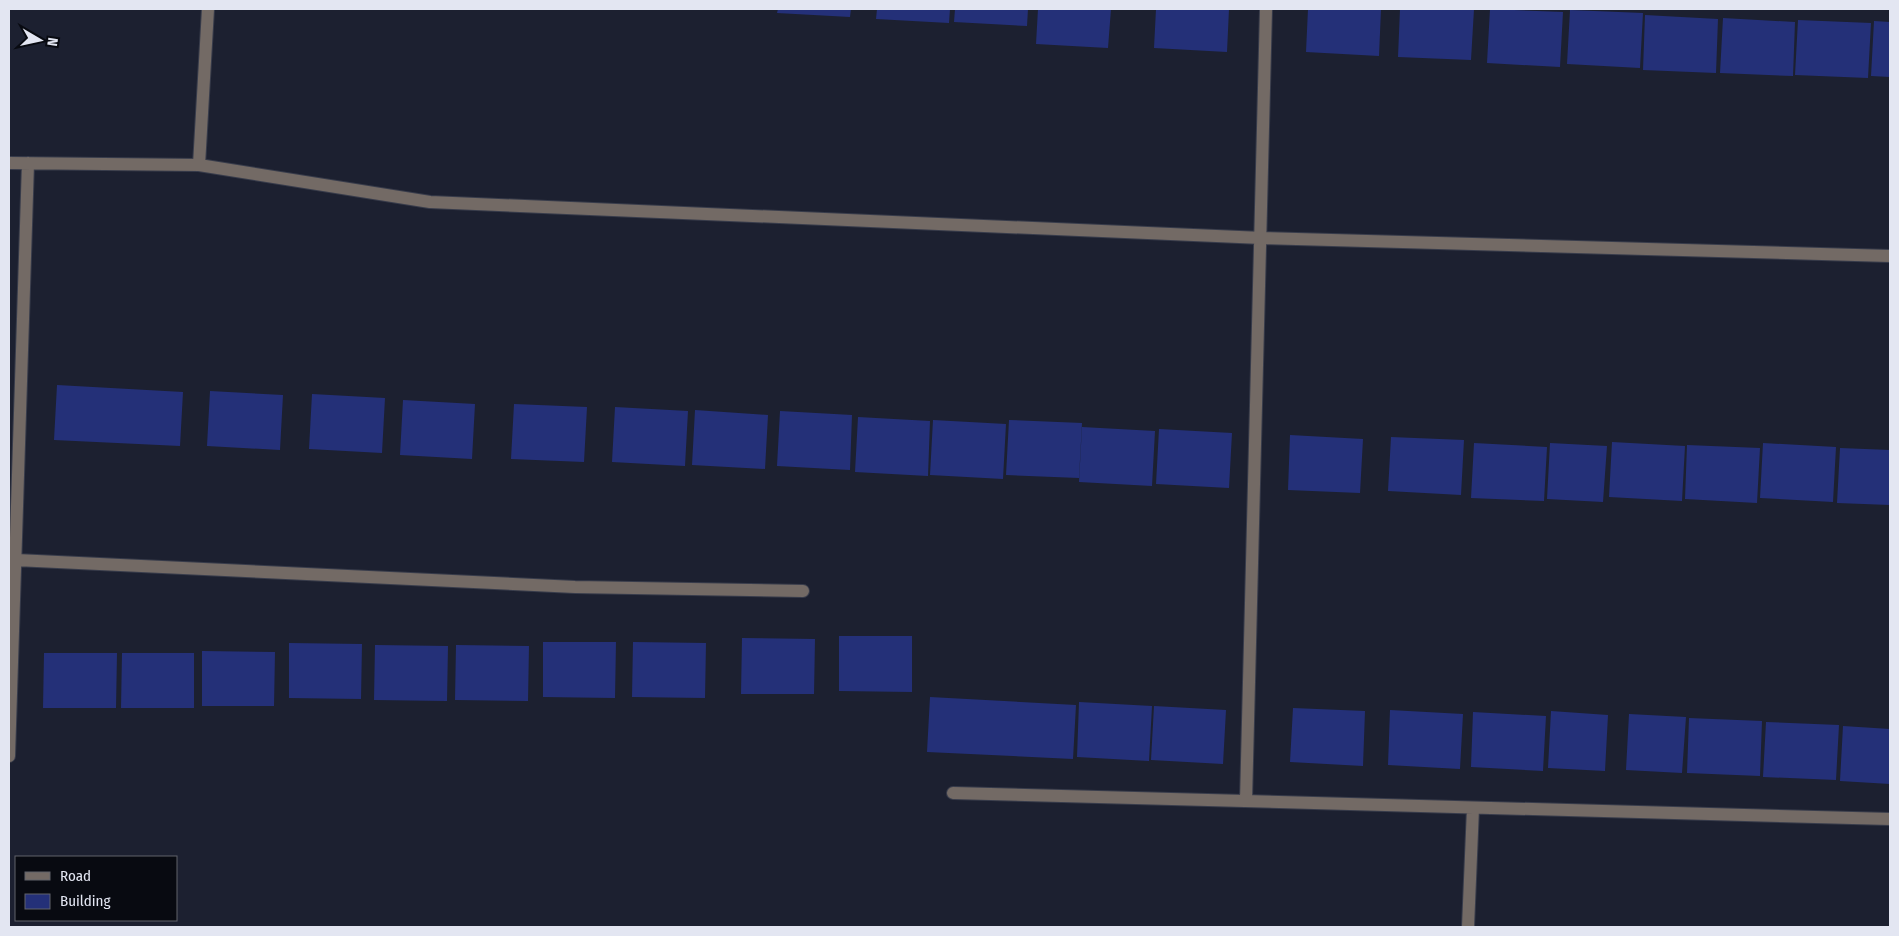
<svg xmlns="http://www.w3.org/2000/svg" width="1899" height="936" font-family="'Fira Sans Condensed',sans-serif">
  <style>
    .building { fill: #243078 }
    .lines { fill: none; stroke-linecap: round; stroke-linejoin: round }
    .minor-casing { stroke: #383c4b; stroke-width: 14 }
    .minor { stroke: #736a65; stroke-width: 12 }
  </style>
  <rect width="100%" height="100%" fill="#1c2030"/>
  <path class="building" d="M778,9H851L850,17L777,13Z
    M877,9H950L949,23L876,19Z
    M955,9H1028L1027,26L954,22Z
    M1038,9H1111L1108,48L1036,44Z
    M1156,9H1229L1227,52L1154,48Z
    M1308,9H1381L1379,56L1306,52Z
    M1400,9H1474L1471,60L1398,57Z
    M1490,9L1563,12L1560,67L1487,63Z
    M1570,10L1643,13L1640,68L1567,64Z
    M1645,15L1718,19L1716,73L1643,70Z
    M1723,18L1795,22L1793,76L1720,73Z
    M1798,20L1871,23L1868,78L1795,75Z
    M1874,21L1890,22V77L1871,76Z
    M57,385L183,392L180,446L54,440Z
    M210,391L283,395L280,450L207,446Z
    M312,394L385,398L382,453L309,449Z
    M403,400L475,404L472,459L400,455Z
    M514,404L587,407L584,462L511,459Z
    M615,407L688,411L685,466L612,462Z
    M695,410L768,415L765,469L692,465Z
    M780,411L852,415L850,470L777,466Z
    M858,417L930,421L928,476L855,472Z
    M933,420L1006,424L1003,479L930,475Z
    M1009,420L1082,423L1079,478L1006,475Z
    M1082,427L1155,431L1152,486L1079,482Z
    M1159,429L1232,433L1229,488L1156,484Z
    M1290,435L1363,439L1360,493L1288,490Z
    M1391,437L1464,440L1461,495L1388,491Z
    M1612,442L1685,446L1682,501L1609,497Z
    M1474,443L1547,447L1544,501L1471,498Z
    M1550,443L1607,446L1603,502L1547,499Z
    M1763,443L1836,447L1833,502L1760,498Z
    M1687,445L1760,448L1757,503L1685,499Z
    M1840,448L1890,450V505L1837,503Z
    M839,636H912V692L839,691Z
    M742,638L815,639L814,694H741Z
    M543,642H616L615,698L543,697Z
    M633,642L706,643L705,698L632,697Z
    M289,643L362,644L361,699L289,698Z
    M375,645L448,646L447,701L374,700Z
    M456,645L529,646L528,701L455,700Z
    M202,651L275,652L274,706H202Z
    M44,653H117L116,708H43Z
    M122,653H194V708H121Z
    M930,697L1076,705L1073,759L927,752Z
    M1079,702L1152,706L1149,761L1077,757Z
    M1154,706L1226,710L1223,764L1151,760Z
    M1293,708L1365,711L1363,766L1290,762Z
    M1390,710L1463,714L1460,769L1388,765Z
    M1551,711L1608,715L1605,771L1548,768Z
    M1473,712L1546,716L1543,771L1471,767Z
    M1629,714L1686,717L1682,773L1626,770Z
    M1689,718L1762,721L1760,776L1687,773Z
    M1766,722L1839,725L1836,780L1763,777Z
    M1843,726L1890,729V784L1840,781Z"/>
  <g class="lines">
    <defs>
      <path id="minor" d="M9,163L199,165L430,202L1262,238L1890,256
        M199,165L208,9
        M16,560L575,587L803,591
        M9,756L28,163
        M953,793L1890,819
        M1246,801L1266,9
        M1468,927L1473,808"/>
    </defs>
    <use href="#minor" class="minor-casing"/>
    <use href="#minor" class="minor"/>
  </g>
  <rect width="1899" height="936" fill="none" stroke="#e3e6f2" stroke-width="20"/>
  <rect x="15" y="856" width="162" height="65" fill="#080a11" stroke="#60626b"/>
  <rect x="25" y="872" width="25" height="8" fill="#736a65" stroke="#60626b"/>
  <text x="60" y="881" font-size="15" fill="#e3e6f2">Road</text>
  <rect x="25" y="894" width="25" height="15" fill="#243078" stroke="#60626b"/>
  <text x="60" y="906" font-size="15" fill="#e3e6f2">Building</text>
  <g transform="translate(40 40) rotate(99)" stroke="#080a11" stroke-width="4" paint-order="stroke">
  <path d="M0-4L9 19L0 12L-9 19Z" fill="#e3e6f2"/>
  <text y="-8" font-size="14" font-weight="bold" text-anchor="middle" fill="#e3e6f2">N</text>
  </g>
</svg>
